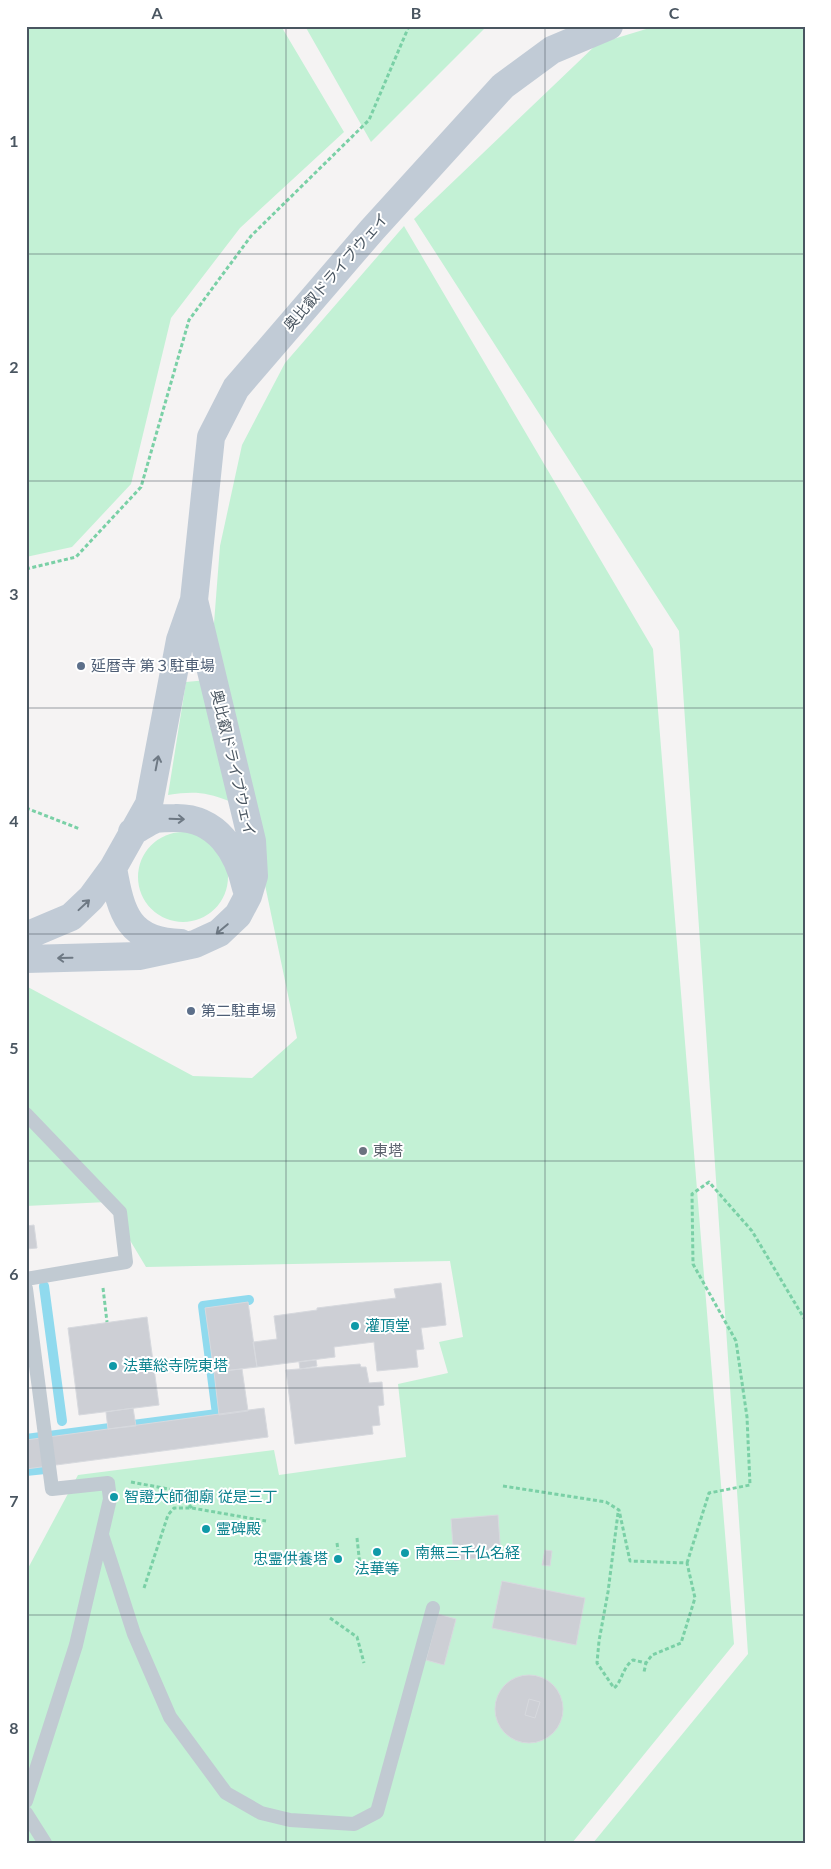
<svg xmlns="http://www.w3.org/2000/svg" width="831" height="1869" font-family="Lato,'Noto Sans JP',sans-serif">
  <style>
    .green { fill: #c3f1d5 }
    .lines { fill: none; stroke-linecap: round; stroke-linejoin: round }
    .stream { stroke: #90daee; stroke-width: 10 }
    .building { fill: #cdcfd5; stroke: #d7d9de }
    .path { stroke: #7ad0a6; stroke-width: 3; stroke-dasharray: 4 2.5; stroke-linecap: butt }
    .lane { stroke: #c1cad2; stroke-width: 14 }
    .secondary { stroke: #c1cbd6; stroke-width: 28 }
    .oneway { stroke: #6e7984 }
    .grid { fill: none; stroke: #4a5661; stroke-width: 1; stroke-opacity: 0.55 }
    .service-dot { fill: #5c6f8a; stroke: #fff; stroke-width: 2 }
    .worship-dot { fill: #6b7280; stroke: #fff; stroke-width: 2 }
    .culture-dot { fill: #0f9aa8; stroke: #fff; stroke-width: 2 }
    .labels { text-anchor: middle; stroke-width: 4; stroke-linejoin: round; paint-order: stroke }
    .street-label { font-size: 15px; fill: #4a5661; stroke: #fff }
    .service-label { font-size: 15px; fill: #4e5e75; stroke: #fff; text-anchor: start }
    .worship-label { font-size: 15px; fill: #5b616d; stroke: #fff; text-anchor: start }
    .culture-label { font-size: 15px; fill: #0d838f; stroke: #fff; text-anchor: start }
    .neatline { fill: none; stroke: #4a5661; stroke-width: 2 }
    .grid-label { font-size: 16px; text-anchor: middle; font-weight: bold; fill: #4a5661 }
  </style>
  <rect width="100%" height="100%" fill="#f5f3f3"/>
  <path class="green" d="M26,26H281L344,132L240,228L171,318L131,484L72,547L26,557Z
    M305,26H487L371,142Z
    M656,26H805V1843H593L748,1654L679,631L414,219L597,44Z
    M404,226L653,649L734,1644L572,1843H26V1572L78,1475L274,1450L279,1475L406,1457L398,1384L448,1373L439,1342L463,1337L450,1261L146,1267L107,1202L26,1206V986L193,1076L252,1078L297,1038L213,636L220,546L242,445L285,363Z
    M207,680L229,801C205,792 194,791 168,795L186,682Z
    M138 877a45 45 0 1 1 90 0a45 45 0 1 1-90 0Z"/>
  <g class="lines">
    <path class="stream" d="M44,1286L62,1421
      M26,1439L217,1414L203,1306L249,1300
      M26,1471L45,1469"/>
  </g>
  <path class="building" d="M34,1225L37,1248L26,1249V1226Z
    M441,1283L446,1325L421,1328L424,1349L416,1350L418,1367L377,1371L374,1342L334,1347L335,1357L257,1367L253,1342L277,1339L274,1316L317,1310V1308L396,1298L394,1289Z
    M248,1302L257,1367L214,1372L205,1308Z
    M147,1317L159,1405L79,1415L68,1328Z
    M316,1360L317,1366L300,1369L299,1362Z
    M360,1364L361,1367H366L369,1383L382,1382L384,1405L378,1406L380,1425L372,1426L373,1434L295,1444L286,1370Z
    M242,1369L248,1411L219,1415L214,1372Z
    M133,1408L136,1426L108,1429L106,1412Z
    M264,1408L268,1437L26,1469V1440Z
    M498,1515L501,1557L454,1560L451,1519Z
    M545,1550L552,1551L550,1566L542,1565Z
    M502,1581L585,1598L576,1645L492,1628Z
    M438,1614L456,1619L444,1665L426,1660Z
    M495 1709a34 34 0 1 1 68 0a34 34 0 1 1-68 0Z
    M529,1699L540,1702L535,1718L525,1715Z"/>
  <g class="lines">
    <path class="path" d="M26,569L76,557L141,487L189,320L251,236L369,120L409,26
      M26,808L80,829
      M103,1288L107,1322
      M131,1482L174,1490L192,1508
      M503,1486L606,1502L619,1510L630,1561L687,1563L695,1598L681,1643L652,1655L646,1663
      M618,1513L608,1592L599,1641L597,1663L614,1688C622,1682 622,1668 633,1660L646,1663L644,1672
      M357,1538L361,1575
      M337,1543L338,1550
      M687,1563L709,1493L750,1485L747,1417L736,1341L693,1264L692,1194L709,1182L752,1231L805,1320
      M144,1588L168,1515L174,1508H192L266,1521
      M330,1618L357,1637L364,1663"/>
    <path class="lane" d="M26,1114L120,1212L126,1262L26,1279
      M26,1289L52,1489L108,1483L110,1499L76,1645L26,1801
      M102,1535L134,1634L170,1717L226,1793L261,1813L290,1820L354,1824L377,1812L433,1608
      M26,1813L45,1843"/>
    <path class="secondary" d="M132,832C140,828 148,822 156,819C162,818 169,818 175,818C217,817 238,852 246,888
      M113,868C121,914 129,942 181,943
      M26,936L71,917L91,898L113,868L149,804L180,640L194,600L211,437L236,388L372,230L503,86L552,50L609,26
      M26,959L139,956L195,944L219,933L238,915L248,896L254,876L252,841L194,600"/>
  </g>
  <defs><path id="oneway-shaft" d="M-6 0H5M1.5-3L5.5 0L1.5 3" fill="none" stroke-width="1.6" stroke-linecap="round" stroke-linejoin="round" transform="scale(1.25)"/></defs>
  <g class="oneway">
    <use href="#oneway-shaft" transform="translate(157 763) rotate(-79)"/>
    <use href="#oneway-shaft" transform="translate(177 819) rotate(2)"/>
    <use href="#oneway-shaft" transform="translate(84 905) rotate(-43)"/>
    <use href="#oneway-shaft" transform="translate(222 929) rotate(140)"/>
    <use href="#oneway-shaft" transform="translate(65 958) rotate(179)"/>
  </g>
  <path class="grid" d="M286,26V1843M545,26V1843M26,254H805M26,481H805M26,708H805M26,934H805M26,1161H805M26,1388H805M26,1615H805"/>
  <g class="service-dot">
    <circle cx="81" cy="666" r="5"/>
    <circle cx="191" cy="1011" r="5"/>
  </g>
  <circle class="worship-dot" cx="363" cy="1151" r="5"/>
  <g class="culture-dot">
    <circle cx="355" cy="1326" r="5"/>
    <circle cx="113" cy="1366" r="5"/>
    <circle cx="114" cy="1497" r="5"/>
    <circle cx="206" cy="1529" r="5"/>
    <circle cx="377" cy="1552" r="5"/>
    <circle cx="405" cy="1553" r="5"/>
    <circle cx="338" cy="1559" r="5"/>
  </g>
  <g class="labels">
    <g class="street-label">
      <text transform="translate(336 272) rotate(-49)" y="5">奥比叡ドライブウェイ</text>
      <text transform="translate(233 763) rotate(77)" y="5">奥比叡ドライブウェイ</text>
    </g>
    <g class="service-label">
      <text x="91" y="671">延暦寺 第３駐車場</text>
      <text x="201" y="1016">第二駐車場</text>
    </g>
    <g class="worship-label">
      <text x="373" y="1156">東塔</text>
    </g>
    <g class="culture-label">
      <text x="365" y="1331">灌頂堂</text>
      <text x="123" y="1371">法華総寺院東塔</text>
      <text x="124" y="1502">智證大師御廟 従是三丁</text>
      <text x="216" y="1534">霊碑殿</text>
      <text x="415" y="1558">南無三千仏名経</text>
      <text x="328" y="1564" text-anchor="end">忠霊供養塔</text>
      <text x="377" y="1574" text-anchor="middle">法華等</text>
    </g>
  </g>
  <rect width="831" height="1869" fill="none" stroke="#ffffff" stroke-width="55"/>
  <rect x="28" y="28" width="776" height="1814" class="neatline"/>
  <g class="grid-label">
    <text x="157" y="19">A</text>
    <text x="416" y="19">B</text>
    <text x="674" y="19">C</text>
    <text x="14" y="147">1</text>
    <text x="14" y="373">2</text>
    <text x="14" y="600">3</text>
    <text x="14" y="827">4</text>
    <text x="14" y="1054">5</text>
    <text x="14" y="1280">6</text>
    <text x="14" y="1507">7</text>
    <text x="14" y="1734">8</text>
  </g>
</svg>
